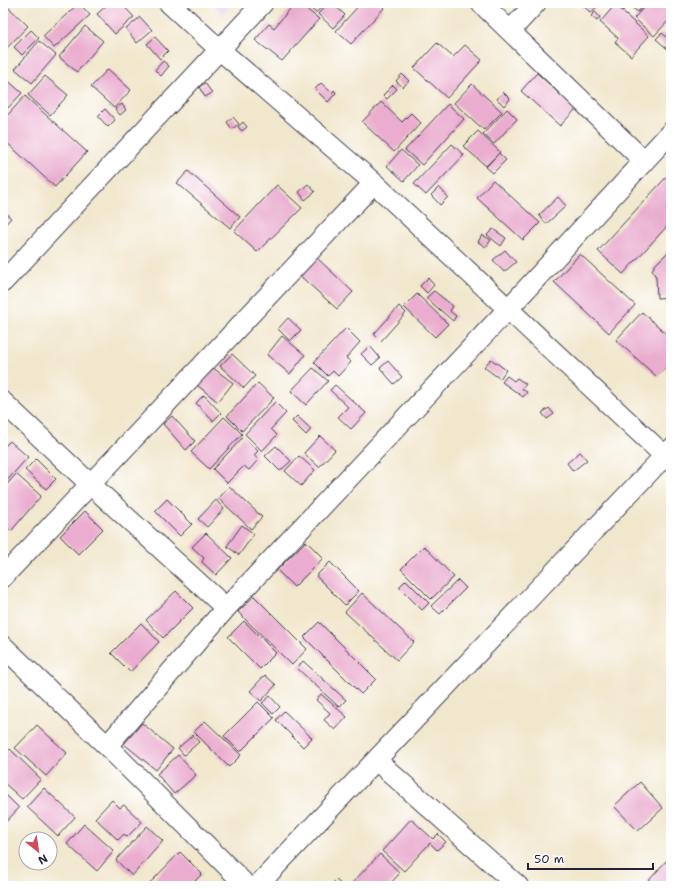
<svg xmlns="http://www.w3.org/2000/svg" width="674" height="889" font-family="'Shantell Sans',sans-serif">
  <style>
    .built { fill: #e3d3f2 }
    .building { fill: #eaadcf }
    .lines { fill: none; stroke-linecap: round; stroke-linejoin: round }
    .minor-casing { stroke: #414051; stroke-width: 22 }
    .minor { stroke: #fff; stroke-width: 20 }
  </style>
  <rect width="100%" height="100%" fill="#fff"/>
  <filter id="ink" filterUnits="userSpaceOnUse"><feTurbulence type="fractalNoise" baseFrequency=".025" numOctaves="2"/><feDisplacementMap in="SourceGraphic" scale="8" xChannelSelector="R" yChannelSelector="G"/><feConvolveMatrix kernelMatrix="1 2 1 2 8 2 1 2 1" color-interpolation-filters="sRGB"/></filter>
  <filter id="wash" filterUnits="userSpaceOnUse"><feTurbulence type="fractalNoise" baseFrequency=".012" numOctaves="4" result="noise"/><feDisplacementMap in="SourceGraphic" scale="16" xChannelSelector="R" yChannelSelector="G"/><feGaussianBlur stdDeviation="0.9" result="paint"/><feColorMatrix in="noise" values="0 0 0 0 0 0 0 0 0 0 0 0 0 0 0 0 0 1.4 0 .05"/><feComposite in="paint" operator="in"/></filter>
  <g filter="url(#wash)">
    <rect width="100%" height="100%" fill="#f1e7cd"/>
    <path class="built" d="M211,3H233L223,14Z"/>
    <g id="blocks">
      <path class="building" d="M3,3H4L28,26L3,52Z
        M79,3L90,15L54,48L43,36Z
        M109,3H121L134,17L115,34L97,14Z
        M295,3H299L319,19L282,61L255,40L269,24L274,28Z
        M304,3H325L316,13Z
        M328,3H332L345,15L333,28L318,14Z
        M361,3H379L384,8L351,44L336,31Z
        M580,3H600L591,13Z
        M614,3H645L638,12L628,5L623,11Z
        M648,3H671V18L654,36L634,18Z
        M615,5L649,36L631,56L615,42L618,38L600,22Z
        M595,12L600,17L597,21L591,16Z
        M140,17L152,30L137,43L126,29Z
        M85,26L103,41L77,72L59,57Z
        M31,30L39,38L22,55L14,47Z
        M662,33L671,41V52L656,39Z
        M155,37L168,51L160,59L147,44Z
        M39,41L56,55L32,83L15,69Z
        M437,43L453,57L465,45L482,60L447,98L414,68Z
        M163,61L169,66L161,76L155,70Z
        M108,69L131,90L114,108L91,87Z
        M537,73L576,109L560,126L521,91Z
        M402,74L409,81L403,87L396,81Z
        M45,76L68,95L50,115L28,95Z
        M4,77L22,93L8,108L3,104V79Z
        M205,83L212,93L205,97L199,87Z
        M321,83L332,93L334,90L336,93L328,102L315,89Z
        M472,84L502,112L484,130L454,103Z
        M393,85L397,89L387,99L383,95Z
        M503,92L510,99L504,106L497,99Z
        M25,96L87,152L55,187L3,139V120Z
        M381,102L402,122L411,113L421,123L394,152L362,122Z
        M122,104L126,110L120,115L115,109Z
        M448,104L464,119L422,165L405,150Z
        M105,109L115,120L108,127L98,116Z
        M507,109L517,119L494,144L483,134Z
        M233,117L239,124L232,129L227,122Z
        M243,122L247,127L242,131L238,127Z
        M478,131L500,152L486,166L463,146Z
        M452,144L464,155L426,195L414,184Z
        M401,150L418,165L404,181L387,166Z
        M499,153L506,160L493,173L486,167Z
        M188,171L240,217L230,228L177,183Z
        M671,172V222L623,274L598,251Z
        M493,180L540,223L523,240L477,198Z
        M308,184L315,192L305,200L299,192Z
        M277,185L302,208L257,252L234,231Z
        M439,187L448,197L440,205L431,195Z
        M558,197L566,206L546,224L539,215Z
        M3,211L11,218L3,227Z
        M493,229L506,238L501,246L487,235Z
        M482,235L491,240L486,247L478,242Z
        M671,249V297L657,298L656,277L652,270L655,265Z
        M505,250L516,262L504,272L493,260Z
        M580,254L635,305L609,333L554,282Z
        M315,256L353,292L337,309L298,274Z
        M428,278L434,285L427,293L420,286Z
        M434,291L453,306L450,311L456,316L453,321L426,298Z
        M417,294L448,324L435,337L404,307Z
        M399,306L406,313L381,341L374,334Z
        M642,312L671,338V362L657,377L616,340Z
        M288,318L301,330L290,341L278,329Z
        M346,328L360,342L346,358L351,362L338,376L333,371L328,376L314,362Z
        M282,336L305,355L290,374L267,355Z
        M370,346L380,358L372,365L361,354Z
        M232,354L255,376L244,388L220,366Z
        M491,359L506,370L500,379L484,367Z
        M388,361L402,377L394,384L380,368Z
        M212,367L233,383L218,402L197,385Z
        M313,368L328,381L306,405L291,391Z
        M507,376L514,381L517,378L526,384L522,389L527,392L523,397L502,382Z
        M258,383L274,398L242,431L227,416Z
        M335,385L366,413L351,429L338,417L348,407L330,390Z
        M204,395L221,413L213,421L196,403Z
        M275,402L286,413L271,429L277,435L262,451L245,434Z
        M549,408L554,414L547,419L542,413Z
        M172,416L195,441L186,450L163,424Z
        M297,416L311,429L306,435L292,421Z
        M224,417L242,434L209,469L191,452Z
        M320,436L335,450L319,467L304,453Z
        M243,437L258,451L254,455L258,460L249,470L244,466L227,483L213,469Z
        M10,441L28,457L3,485V448Z
        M276,446L291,461L280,471L265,456Z
        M580,452L587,460L573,471L567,463Z
        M299,456L315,470L301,486L285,471Z
        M36,459L56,479L46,489L25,470Z
        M16,474L41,496L11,531L3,524V489Z
        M229,486L262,517L251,529L218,498Z
        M167,499L192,524L180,536L155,511Z
        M216,500L224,509L207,527L198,519Z
        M85,511L103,529L78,554L60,536Z
        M242,525L254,534L239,555L227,546Z
        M206,533L232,558L216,575L202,562L204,558L192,547Z
        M306,541L323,558L294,587L277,570Z
        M424,546L454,577L431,599L401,569Z
        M330,562L359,591L345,605L316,576Z
        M406,580L429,603L422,610L399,587Z
        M458,580L466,588L440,614L431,606Z
        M176,591L193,608L163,638L146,620Z
        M362,593L414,642L397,660L345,612Z
        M254,596L307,649L292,665L238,612Z
        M244,621L276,653L260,669L228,637Z
        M319,622L376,679L361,694L304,637Z
        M141,623L159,642L130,672L111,653Z
        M303,661L346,700L339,707L297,668Z
        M265,675L276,685L261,701L250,691Z
        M321,694L347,717L335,730L324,720L330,713L316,700Z
        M270,696L280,707L273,714L262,703Z
        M258,702L274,718L240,752L224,736Z
        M284,711L312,738L303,747L276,720Z
        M205,721L241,755L229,767L194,732Z
        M142,723L173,749L156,770L124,744Z
        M37,725L67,753L46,776L15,748Z
        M193,735L199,742L184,755L178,748Z
        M10,749L41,779L22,799L3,782V757Z
        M178,755L196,775L174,794L157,774Z
        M640,782L663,808L638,831L614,806Z
        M44,788L75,817L58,836L27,807Z
        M3,792L19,808L3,825Z
        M112,800L120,808L124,805L142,822L127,837L124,834L118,840L95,818Z
        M411,819L433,839L438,834L446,842L437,850L430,843L404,871L382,851Z
        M84,824L114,851L97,871L67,844Z
        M147,826L163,841L132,876L116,860Z
        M180,852L202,874L190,886H147Z
        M380,854L400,873L388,886H349Z
        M666,861L671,866V886H644Z
        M336,880L343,886H330Z"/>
    </g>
  </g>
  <g filter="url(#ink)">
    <use href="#blocks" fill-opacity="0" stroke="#414051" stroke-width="1"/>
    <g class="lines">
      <defs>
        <path id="minor" d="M169,3L220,50L374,183L671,462
          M481,3L644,161
          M510,31L536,3
          M3,282L263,3
          M3,402L90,484L226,608
          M3,577L374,183
          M3,646L107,746L247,886
          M107,746L226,608L508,309L671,132
          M376,760L518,886
          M257,886L376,760L671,449"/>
      </defs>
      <use href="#minor" class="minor-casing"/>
      <use href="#minor" class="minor"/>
    </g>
  </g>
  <rect width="674" height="889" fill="none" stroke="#fff" stroke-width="16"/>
  <g transform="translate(38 851) rotate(150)"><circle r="19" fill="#ffffff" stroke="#a7a7b1"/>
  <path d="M0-3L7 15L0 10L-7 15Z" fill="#d1495b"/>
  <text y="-6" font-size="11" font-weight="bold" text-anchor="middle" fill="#22223b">N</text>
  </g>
  <path d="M528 863v6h125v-6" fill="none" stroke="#22223b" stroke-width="2"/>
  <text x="534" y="863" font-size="12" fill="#22223b" stroke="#ffffff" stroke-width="3" paint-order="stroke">50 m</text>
</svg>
